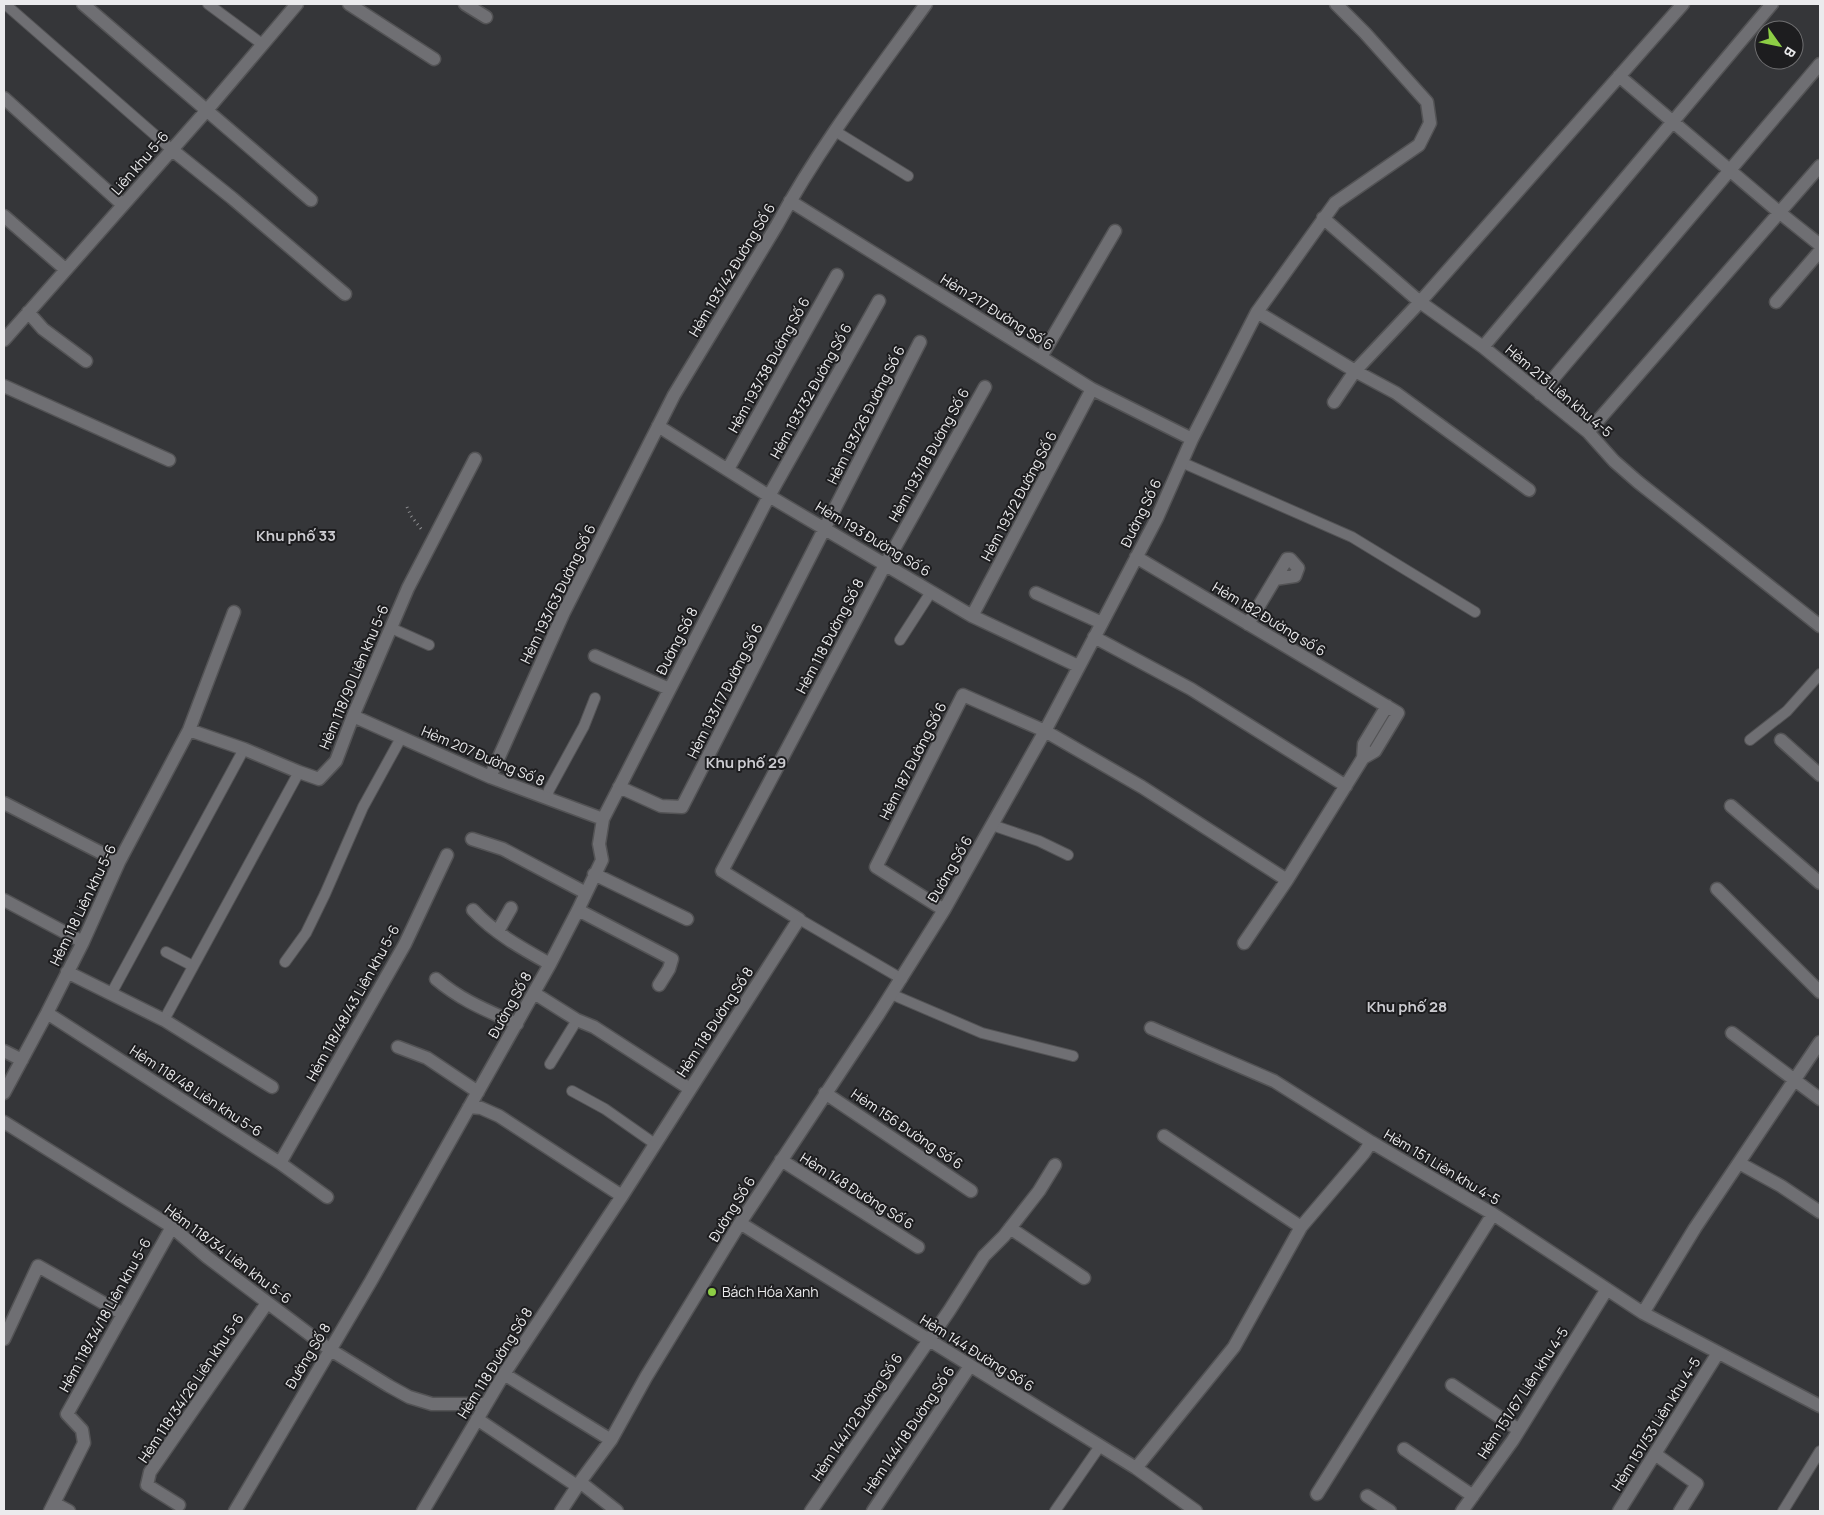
<svg xmlns="http://www.w3.org/2000/svg" width="1824" height="1515" font-family="Manrope,sans-serif">
  <style>
    .lines { fill: none; stroke-linecap: round; stroke-linejoin: round }
    .lane-casing { stroke: #535355; stroke-width: 12 }
    .street-casing { stroke: #535355; stroke-width: 15 }
    .path { stroke: #909093; stroke-width: 3; stroke-dasharray: 1 4; stroke-linecap: butt }
    .lane { stroke: #6f6f73; stroke-width: 10 }
    .street { stroke: #6f6f73; stroke-width: 12 }
    .poi-dot { fill: #8dce45; stroke: #1d1d1f; stroke-width: 2 }
    .labels { text-anchor: middle; stroke-width: 4; stroke-linejoin: round; paint-order: stroke }
    .street-label { font-size: 14px; fill: #ebebed; stroke: #1d1d1f }
    .poi-label { font-size: 14px; fill: #ebebed; stroke: #1d1d1f; text-anchor: start }
    .neighbourhood-label { font-size: 15px; font-weight: bold; fill: #cbcbd0; stroke: #1d1d1f }
  </style>
  <rect width="100%" height="100%" fill="#353639"/>
  <g class="lines">
    <defs>
      <path id="lane" d="M5,4L171,149
        M208,4L262,44
        M835,131L908,176
        M1181,462L1352,537L1475,612
        M391,628L429,645
        M900,640L931,592
        M1750,740L1787,711L1820,674
        M547,798L549,790L584,726L595,698
        M992,825L1039,841L1068,855
        M799,919L902,979
        M166,952L193,966
        M285,962L306,933L325,894L363,807L401,738
        M111,994L244,749
        M891,994L982,1033L1073,1056
        M164,1020L299,772
        M550,1064L577,1020
        M572,1091L605,1109L655,1144
        M1055,1511L1100,1446
        M1783,1511L1820,1451"/>
      <path id="street" d="M83,4L311,200
        M349,4L434,59
        M465,4L486,17
        M1619,76L1780,213L1820,245
        M4,98L123,205
        M171,149L232,198L345,294
        M790,201L1092,389L1192,439
        M4,216L65,269
        M1323,218L1420,302L1483,347L1588,432L1614,461L1638,482L1820,626
        M1776,302L1820,251
        M28,312L43,329L86,361
        M1257,312L1355,371L1420,302L1683,4
        M4,340L207,110L297,4
        M1483,347L1772,4
        M1041,357L1115,231
        M4,386L169,460
        M1540,394L1820,64
        M1334,402L1355,371L1396,393L1529,490
        M658,426L769,496L972,616L1078,666
        M1588,432L1820,166
        M728,469L837,275
        M1136,557L1398,713L1375,751L1363,758L1287,880L1244,943
        M1036,593L1102,623
        M972,616L1092,389
        M1248,624L1287,559H1290L1298,568L1295,576L1275,579
        M1094,637L1191,689L1346,786
        M595,656L669,689
        M353,716L490,777L603,819
        M189,730L244,749L299,772L319,779L336,761L353,716L408,588L475,459
        M1781,740L1820,775
        M1363,758L1364,744L1387,706
        M490,777L564,612L674,395L777,225C819,147 874,76 926,4
        M619,787L661,806L682,807L920,342
        M4,803L119,862
        M1731,806L1820,883
        M472,839L503,849L586,893
        M594,874L687,919
        M1717,889L1820,992
        M4,900L83,942
        M473,910C494,933 523,949 550,964
        M578,910L672,959L669,969L659,985
        M944,910L876,867L963,695L1045,731L1142,787L1287,880
        M498,931L511,908
        M67,972L164,1020L272,1087
        M436,979C462,1001 486,1010 517,1024
        M534,993L577,1020L594,1027L690,1089
        M47,1013L280,1163L327,1197
        M1151,1028L1274,1081L1371,1142
        M1732,1033L1820,1099
        M398,1047L427,1058L478,1092
        M4,1051L22,1060
        M4,1093L47,1013L83,942L119,862L189,730L234,612
        M825,1093L971,1191
        M469,1107L481,1108L499,1116L622,1196
        M4,1122L172,1227L207,1257L329,1349L389,1386L409,1397L432,1404H486
        M1164,1136L1301,1227
        M781,1160L918,1247
        M280,1163L405,944L447,855
        M1739,1163L1781,1186L1820,1212
        M740,1223L1136,1468L1196,1511
        M1010,1228L1084,1278
        M1643,1313L1695,1228L1820,1042
        M4,1339L38,1266L123,1314
        M504,1374L611,1440
        M1452,1385L1519,1430
        M477,1419L577,1486
        M1404,1449L1473,1496
        M1655,1454L1697,1484L1680,1511
        M1136,1468L1234,1347L1301,1227L1364,1153L1371,1142L1493,1214L1643,1313L1820,1406
        M580,1482L617,1511
        M1317,1494L1493,1214
        M1367,1496L1390,1511
        M54,1503L69,1511
        M179,1505L147,1485L150,1472L267,1303
        M50,1511L84,1443L82,1430L67,1414L172,1227
        M235,1511L371,1281L550,964L578,910L602,860L599,844L603,819L769,496L879,301
        M423,1511L504,1374L622,1196L799,919L722,871L885,565L985,387
        M561,1511L580,1482L611,1440L646,1377L740,1223L878,1015L944,910L1045,731L1102,623L1157,518L1192,439L1257,312L1335,203L1419,145L1430,123L1427,102L1365,33L1336,4
        M811,1511L949,1311L984,1256L1004,1236L1039,1191L1055,1165
        M873,1511L970,1366
        M1462,1511L1513,1440L1607,1289
        M1619,1511L1718,1353"/>
    </defs>
    <use href="#lane" class="lane-casing"/>
    <use href="#street" class="street-casing"/>
    <path class="path" d="M407,507L411,516L422,530"/>
    <use href="#lane" class="lane"/>
    <use href="#street" class="street"/>
  </g>
  <circle class="poi-dot" cx="712" cy="1292" r="5"/>
  <g class="labels">
    <g class="street-label">
      <text transform="translate(140 163) rotate(-49)" y="5">Liên khu 5-6</text>
      <text transform="translate(732 270) rotate(-59)" y="5">Hẻm 193/42 Đường Số 6</text>
      <text transform="translate(997 312) rotate(32)" y="5">Hẻm 217 Đường Số 6</text>
      <text transform="translate(769 365) rotate(-61)" y="5">Hẻm 193/38 Đường Số 6</text>
      <text transform="translate(811 391) rotate(-61)" y="5">Hẻm 193/32 Đường Số 6</text>
      <text transform="translate(1559 391) rotate(40)" y="5">Hẻm 213 Liên khu 4-5</text>
      <text transform="translate(866 415) rotate(-63)" y="5">Hẻm 193/26 Đường Số 6</text>
      <text transform="translate(929 455) rotate(-61)" y="5">Hẻm 193/18 Đường Số 6</text>
      <text transform="translate(1019 496) rotate(-62)" y="5">Hẻm 193/2 Đường Số 6</text>
      <text transform="translate(1141 513) rotate(-64)" y="5">Đường Số 6</text>
      <text transform="translate(873 539) rotate(31)" y="5">Hẻm 193 Đường Số 6</text>
      <text transform="translate(558 594) rotate(-64)" y="5">Hẻm 193/63 Đường Số 6</text>
      <text transform="translate(1269 619) rotate(31)" y="5">Hẻm 182 Đường số 6</text>
      <text transform="translate(830 636) rotate(-62)" y="5">Hẻm 118 Đường Số 8</text>
      <text transform="translate(677 641) rotate(-63)" y="5">Đường Số 8</text>
      <text transform="translate(354 677) rotate(-67)" y="5">Hẻm 118/90 Liên khu 5-6</text>
      <text transform="translate(725 691) rotate(-63)" y="5">Hẻm 193/17 Đường Số 6</text>
      <text transform="translate(483 756) rotate(23)" y="5">Hẻm 207 Đường Số 8</text>
      <text transform="translate(913 761) rotate(-63)" y="5">Hẻm 187 Đường Số 6</text>
      <text transform="translate(950 869) rotate(-60)" y="5">Đường Số 6</text>
      <text transform="translate(83 905) rotate(-64)" y="5">Hẻm 118 Liên khu 5-6</text>
      <text transform="translate(353 1003) rotate(-61)" y="5">Hẻm 118/48/43 Liên khu 5-6</text>
      <text transform="translate(510 1005) rotate(-61)" y="5">Đường Số 8</text>
      <text transform="translate(715 1022) rotate(-57)" y="5">Hẻm 118 Đường Số 8</text>
      <text transform="translate(196 1091) rotate(33)" y="5">Hẻm 118/48 Liên khu 5-6</text>
      <text transform="translate(907 1129) rotate(34)" y="5">Hẻm 156 Đường Số 6</text>
      <text transform="translate(1442 1167) rotate(31)" y="5">Hẻm 151 Liên khu 4-5</text>
      <text transform="translate(857 1191) rotate(32)" y="5">Hẻm 148 Đường Số 6</text>
      <text transform="translate(732 1209) rotate(-58)" y="5">Đường Số 6</text>
      <text transform="translate(228 1254) rotate(37)" y="5">Hẻm 118/34 Liên khu 5-6</text>
      <text transform="translate(105 1315) rotate(-61)" y="5">Hẻm 118/34/18 Liên khu 5-6</text>
      <text transform="translate(977 1353) rotate(32)" y="5">Hẻm 144 Đường Số 6</text>
      <text transform="translate(308 1356) rotate(-59)" y="5">Đường Số 8</text>
      <text transform="translate(495 1363) rotate(-58)" y="5">Hẻm 118 Đường Số 8</text>
      <text transform="translate(191 1388) rotate(-56)" y="5">Hẻm 118/34/26 Liên khu 5-6</text>
      <text transform="translate(1523 1393) rotate(-57)" y="5">Hẻm 151/67 Liên khu 4-5</text>
      <text transform="translate(857 1417) rotate(-56)" y="5">Hẻm 144/12 Đường Số 6</text>
      <text transform="translate(1656 1424) rotate(-58)" y="5">Hẻm 151/53 Liên khu 4-5</text>
      <text transform="translate(909 1430) rotate(-56)" y="5">Hẻm 144/18 Đường Số 6</text>
    </g>
    <g class="poi-label">
      <text x="722" y="1297">Bách Hóa Xanh</text>
    </g>
    <g class="neighbourhood-label">
      <text x="296" y="541">Khu phố 33</text>
      <text x="746" y="768">Khu phố 29</text>
      <text x="1407" y="1012">Khu phố 28</text>
    </g>
  </g>
  <rect width="1824" height="1515" fill="none" stroke="#ebebed" stroke-width="10"/>
  <g transform="translate(1779 45) rotate(123)"><circle r="24" fill="#1d1d1f" stroke="#6f6f71"/>
  <path d="M0-4L9 19L0 12L-9 19Z" fill="#8dce45"/>
  <text y="-8" font-size="14" font-weight="bold" text-anchor="middle" fill="#ebebed">B</text>
  </g>
</svg>
